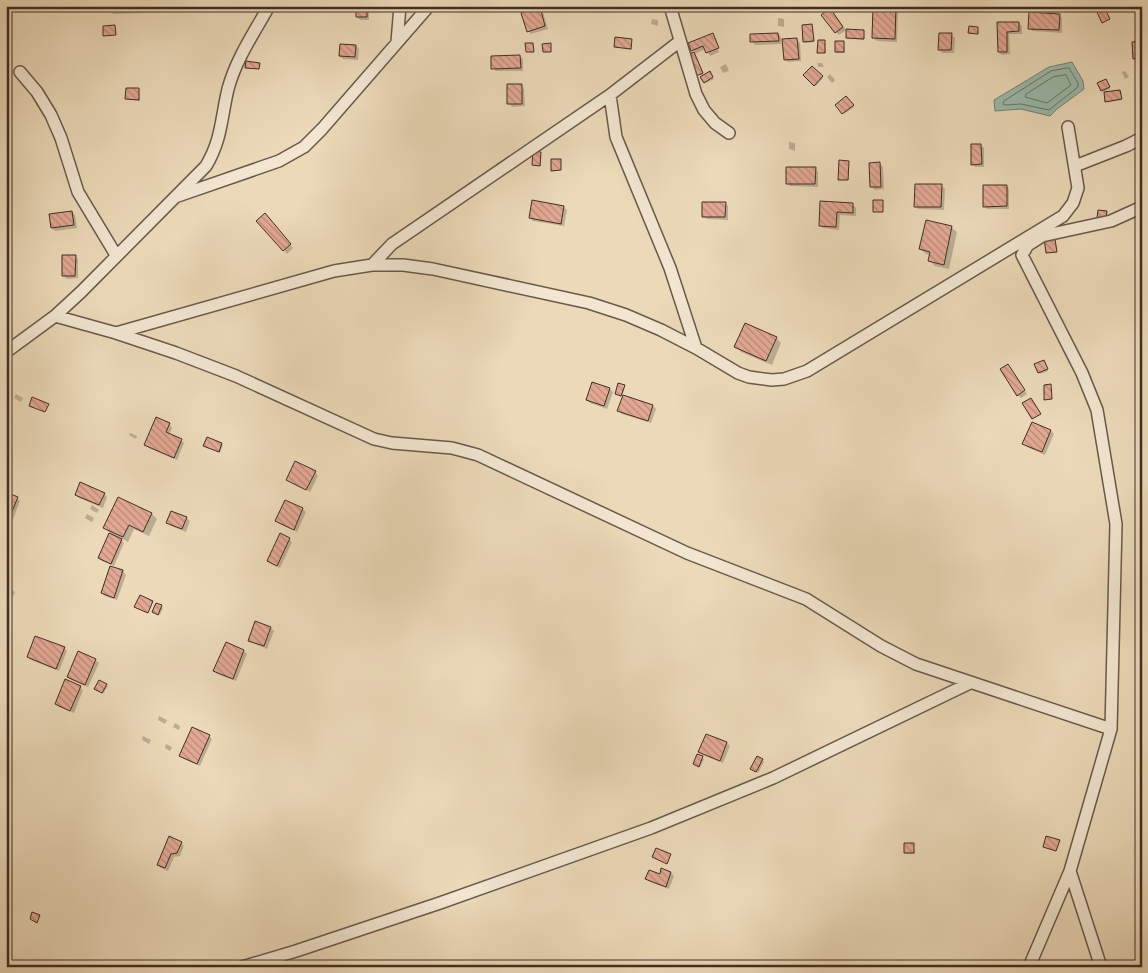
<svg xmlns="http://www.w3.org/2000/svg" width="1148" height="973" font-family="'IM FELL French Canon',serif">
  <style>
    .water { fill: #99baab; stroke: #758275 }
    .shadow { fill: #0003 }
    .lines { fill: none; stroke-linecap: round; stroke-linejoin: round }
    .shore { stroke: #6c7467; stroke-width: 1 }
    .building { fill: url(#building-back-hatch); stroke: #3e2f23 }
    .street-casing { stroke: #695a48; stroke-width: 14 }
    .street { stroke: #f2e6d1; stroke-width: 11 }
  </style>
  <defs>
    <pattern id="building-back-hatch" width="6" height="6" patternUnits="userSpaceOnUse" patternTransform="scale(1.25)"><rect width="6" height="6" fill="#e3a893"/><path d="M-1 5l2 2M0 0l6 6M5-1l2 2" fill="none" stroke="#b98978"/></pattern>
  </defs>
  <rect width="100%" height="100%" fill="#ebd9b8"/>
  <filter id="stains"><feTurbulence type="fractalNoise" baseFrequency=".004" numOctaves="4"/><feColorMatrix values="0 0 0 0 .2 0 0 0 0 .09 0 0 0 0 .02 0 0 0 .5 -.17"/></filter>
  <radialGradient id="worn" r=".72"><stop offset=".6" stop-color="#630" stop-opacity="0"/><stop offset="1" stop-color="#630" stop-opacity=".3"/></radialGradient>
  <path class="water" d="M1072,62L1083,81L1084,89L1057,109L1050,116L1021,109L995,111L994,100L1049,67Z"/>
  <path class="shadow" d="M108,6H144V13L113,14Z
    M349,6H369V20H360L357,17V12H352L349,9Z
    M895,6L898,10L897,42L877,41L874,38Z
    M540,9L543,12L548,29L531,34L528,31Z
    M833,13L846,30L839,35L836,32Z
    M1059,15L1062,18V33L1032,31L1029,28Z
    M778,18L784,19V27L778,26Z
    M652,19L658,20V26L651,24Z
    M998,23H1019L1022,26V34H1009L1010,54L1002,55L999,52Z
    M812,25L814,42L805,43L804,41Z
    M863,31L864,40L847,38Z
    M778,34L781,37V44L755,45L752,41Z
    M951,35L955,38L954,53H942L939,49Z
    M713,36L719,52L710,56L706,49L694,54L704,76L711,74L714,79L706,83L701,75H697L689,56L695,53L690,44Z
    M631,40L632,50L615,47Z
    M797,40L800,43L801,61L788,62L785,59Z
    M825,42L826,53H820L819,52Z
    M844,42L845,53H837L836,52Z
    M1142,43V61L1138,62L1134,58Z
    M356,46L359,49L358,60L343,59L340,56Z
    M520,56L523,59V71H496L492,68Z
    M817,63H822L824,67H818Z
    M726,64L729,71L723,73L720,67Z
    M812,67L823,78L816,86L805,75Z
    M1125,71L1129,77L1125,79L1122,72Z
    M830,74L835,80L832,83L827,77Z
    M1107,82L1110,89L1103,92L1098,84Z
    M521,85L524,89L525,106L512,107L509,103Z
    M139,90L140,101L126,99Z
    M1120,91L1122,100L1108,102L1106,101Z
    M846,98L854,107L844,114L837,105Z
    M789,142L795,143V151L789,149Z
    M981,145L984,148V167H975L972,164Z
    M541,153V166H535L534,165Z
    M848,162L849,180H841L840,179Z
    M880,164L883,167L884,189L875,190L872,187Z
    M815,169L818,172V187L790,186L787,183Z
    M942,186L945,189L944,210L918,209L915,206Z
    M1006,186L1009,189V209H987L984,206Z
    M533,202L564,207L567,210L564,226L533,221L530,218Z
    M822,202L853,205L856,208V216L840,215L839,230L823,228L820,225Z
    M725,203L728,206V220L707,219L703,216Z
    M72,212L75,215L77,228L55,231L52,228Z
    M268,218L293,248L287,254L284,250Z
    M951,227L957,232L949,269L935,266L930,261L931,255L926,254L921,249Z
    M75,256L78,259V278L67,279L63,275Z
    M776,338L781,343L772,365L741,352L736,347Z
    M1045,362L1048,371L1040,374L1036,364Z
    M1008,365L1027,394L1021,398L1018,395Z
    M624,386L625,387L622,396L653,406L656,409L651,423L622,414L619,411L623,397L616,394Z
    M610,389L613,392L607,409L590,403L587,400Z
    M16,394L23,398L21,402L14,398Z
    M1033,423L1051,431L1054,434L1045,455L1027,447L1024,444Z
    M169,424L172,428L169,435L181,440L184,443L177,460L149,448L146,445Z
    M130,433L137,436L136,439L129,435Z
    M207,438L223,445L220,453L204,446Z
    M6,454L13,459L6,475Z
    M315,472L318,476L310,492L288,479Z
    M6,493L17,498L20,501L12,522L6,519Z
    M104,494L107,497L103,508L79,498L76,495Z
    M119,499L152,514L157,519L149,536L134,529L128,542L119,537L124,543L114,566L102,561L99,558L110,533L105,528Z
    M286,501L303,509L306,512L297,532L280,524L277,521Z
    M92,505L99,510L97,513L90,509Z
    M87,514L94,518L92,522L85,518Z
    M186,518L190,521L186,532L171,526L168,523Z
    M289,539L292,542L280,568L272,564L268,561Z
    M111,568L123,571L126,575L117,600L105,596L102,593Z
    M6,586L15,592L10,604L6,603Z
    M157,604L163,608L160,615L155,613Z
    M256,623L271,628L274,631L267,649L253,643L249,640Z
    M227,644L244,651L247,654L236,681L217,674L214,671Z
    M64,648L67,651L59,671L31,660L28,657Z
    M95,660L99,663L88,687L71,680L68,677Z
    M106,685L108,686L103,694L96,690Z
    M80,687L83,690L74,713L59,707L56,704Z
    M159,716L167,720L165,724L158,720Z
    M175,723L180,726L179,730L173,727Z
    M706,735L727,743L730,746L723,763L703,755L700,752Z
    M143,736L151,740L149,744L142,740Z
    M209,736L212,739L200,766L184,759L180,756Z
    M166,744L172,747L170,751L165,748Z
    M698,756L704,759L700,767L694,764Z
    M757,758L764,762L758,773L752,770Z
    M181,843L184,846L180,856L174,857L168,871L161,868L158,865Z
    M913,844L915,854H906L905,853Z
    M662,870L671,873L674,876L669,889L650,882L647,879L660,875Z"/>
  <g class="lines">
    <path class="shore" d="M1069,68L1078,83V87L1049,110L1021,104L1005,105L1003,104L1004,101L1051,71Z
      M1066,75L1071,85L1047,103L1025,97L1026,94L1053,77Z"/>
  </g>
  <path class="building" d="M106,6H140V8L106,9Z
    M348,6H367V17H356V10H348Z
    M873,6H896L895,39L872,38Z
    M540,7L545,26L527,32L521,13Z
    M830,8L843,27L835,33L821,15Z
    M1105,9L1110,19L1102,23L1097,12Z
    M1029,12L1060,14L1059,30L1028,29Z
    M997,22H1019V31L1007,32V52H998Z
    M812,24L814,41L803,42L802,25Z
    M115,25L116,35L103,36V26Z
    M969,26L978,27V34L968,33Z
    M846,29L864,30V39L846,38Z
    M713,33L719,48L706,53L703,46L691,51L688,43Z
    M778,33L779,41L750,42V34Z
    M939,33H952L951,50H938Z
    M615,37L632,39L631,49L614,47Z
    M797,38L799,59L784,60L782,39Z
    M818,40H825V53H817Z
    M835,41H844V52H835Z
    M1142,41V58L1133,59L1132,42Z
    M525,43H533L534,52H526Z
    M551,43V52H543L542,44Z
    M340,44L356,45L355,57L339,56Z
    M694,52L703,73L696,76L687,55Z
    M520,55L521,68L491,69V56Z
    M246,61L260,63L259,69L245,68Z
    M812,66L823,76L814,86L803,75Z
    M710,71L713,77L704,83L700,77Z
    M1106,79L1110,87L1101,91L1097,83Z
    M507,84H522V104H507Z
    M126,88H139V100L125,99Z
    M1120,90L1122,99L1105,102L1104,92Z
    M846,96L854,105L842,114L835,105Z
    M971,144H981L982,164L971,165Z
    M533,151L541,152L540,166L532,165Z
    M551,159H561V170L551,171Z
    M839,160L849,161L848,180H838Z
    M880,162L881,187H870L869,163Z
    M786,167H816L815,184H786Z
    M915,184H942L941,207H914Z
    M983,185H1007V206L983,207Z
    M532,200L564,206L561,224L529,218Z
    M873,200H883V212H873Z
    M820,201L853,203V213L837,212L836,227L819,226Z
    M702,202H726L725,217H702Z
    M1098,210L1107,211L1106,219L1097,218Z
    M72,211L74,225L51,228L49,214Z
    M265,213L291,244L283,251L256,221Z
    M926,220L952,226L944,265L928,261L930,252L919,249Z
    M1044,238L1055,239L1057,252L1046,253Z
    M62,255H76L75,276H62Z
    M745,323L777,337L766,361L734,347Z
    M1044,360L1048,369L1038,373L1034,364Z
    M1008,364L1025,390L1017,396L1000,369Z
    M592,382L610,388L604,406L586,400Z
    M618,383L625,385L621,396L615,394Z
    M1051,384L1052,399L1044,400V385Z
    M623,395L653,405L648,421L617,411Z
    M32,397L49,404L45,412L29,406Z
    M1031,398L1041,414L1032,419L1022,403Z
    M156,417L170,423L166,432L182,439L174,458L144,445Z
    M1032,422L1051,430L1042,452L1022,444Z
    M207,437L222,443L219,452L203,446Z
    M295,461L316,471L306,490L286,480Z
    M80,482L105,493L99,505L75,495Z
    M6,492L18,497L9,519L6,518Z
    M118,497L152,513L143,532L129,525L123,537L103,528Z
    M285,500L303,508L294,530L275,521Z
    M171,511L187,517L182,529L166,523Z
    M109,533L122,539L111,564L98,558Z
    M280,533L290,538L277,566L267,561Z
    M110,566L123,570L114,598L101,593Z
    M140,595L153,601L148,613L134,607Z
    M156,603L162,605L158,615L152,612Z
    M255,621L271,627L264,646L248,641Z
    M35,636L65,647L56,669L27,657Z
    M226,642L244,650L233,679L213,671Z
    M78,651L96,659L85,685L67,677Z
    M65,679L81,686L70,711L55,704Z
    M99,680L107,684L102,693L94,689Z
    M192,727L210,735L197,764L179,756Z
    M706,734L727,742L720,761L698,752Z
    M697,754L703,756L699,767L693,764Z
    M757,756L763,759L756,772L750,769Z
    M169,836L182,842L177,853L171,854L165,868L157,865Z
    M1046,836L1060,840L1056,851L1043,847Z
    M904,843H914V853H904Z
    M656,848L671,854L667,864L652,857Z
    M661,868L671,872L666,887L645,879L649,870L660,874Z
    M32,912L40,915L37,923L30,919Z"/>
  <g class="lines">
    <defs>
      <path id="street" d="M670,6L696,94L704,110L715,123L729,133
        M397,42L400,6
        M20,72L37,92L51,115L61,138L78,192L116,255
        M610,95L616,137L670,268L696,348
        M1075,166L1126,146L1142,138
        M178,196L279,161L304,147L322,129L429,6
        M372,265L392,244L610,95L680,41
        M55,316L116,333L176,353L236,376L374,439L392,443L452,448L478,455L687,553L806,599L881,646L916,664L1111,729
        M116,333L334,271L372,265H403L433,269L589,303L626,315L661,330L696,348L738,373L749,377L772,380L784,379L807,371L1063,216L1073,203L1078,188L1068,127
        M6,352L55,316L81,292L206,166C222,139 221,118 228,89C236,59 254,33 269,6
        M242,967L296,951L440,903L651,828L773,778L970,683
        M1029,967L1070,871
        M1101,967L1070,871L1111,729L1116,524L1097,410L1082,373L1022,255L1028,245L1042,236L1111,221L1142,207"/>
    </defs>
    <use href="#street" class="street-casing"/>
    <use href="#street" class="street"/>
  </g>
  <rect width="1148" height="973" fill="none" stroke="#ebd9b8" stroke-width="25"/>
  <rect x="8" y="8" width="1133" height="958" fill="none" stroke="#3e2f23" stroke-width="2.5"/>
  <rect x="12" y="12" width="1123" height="948" fill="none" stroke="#3e2f23"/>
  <rect width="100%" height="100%" filter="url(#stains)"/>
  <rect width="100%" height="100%" fill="url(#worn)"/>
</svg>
